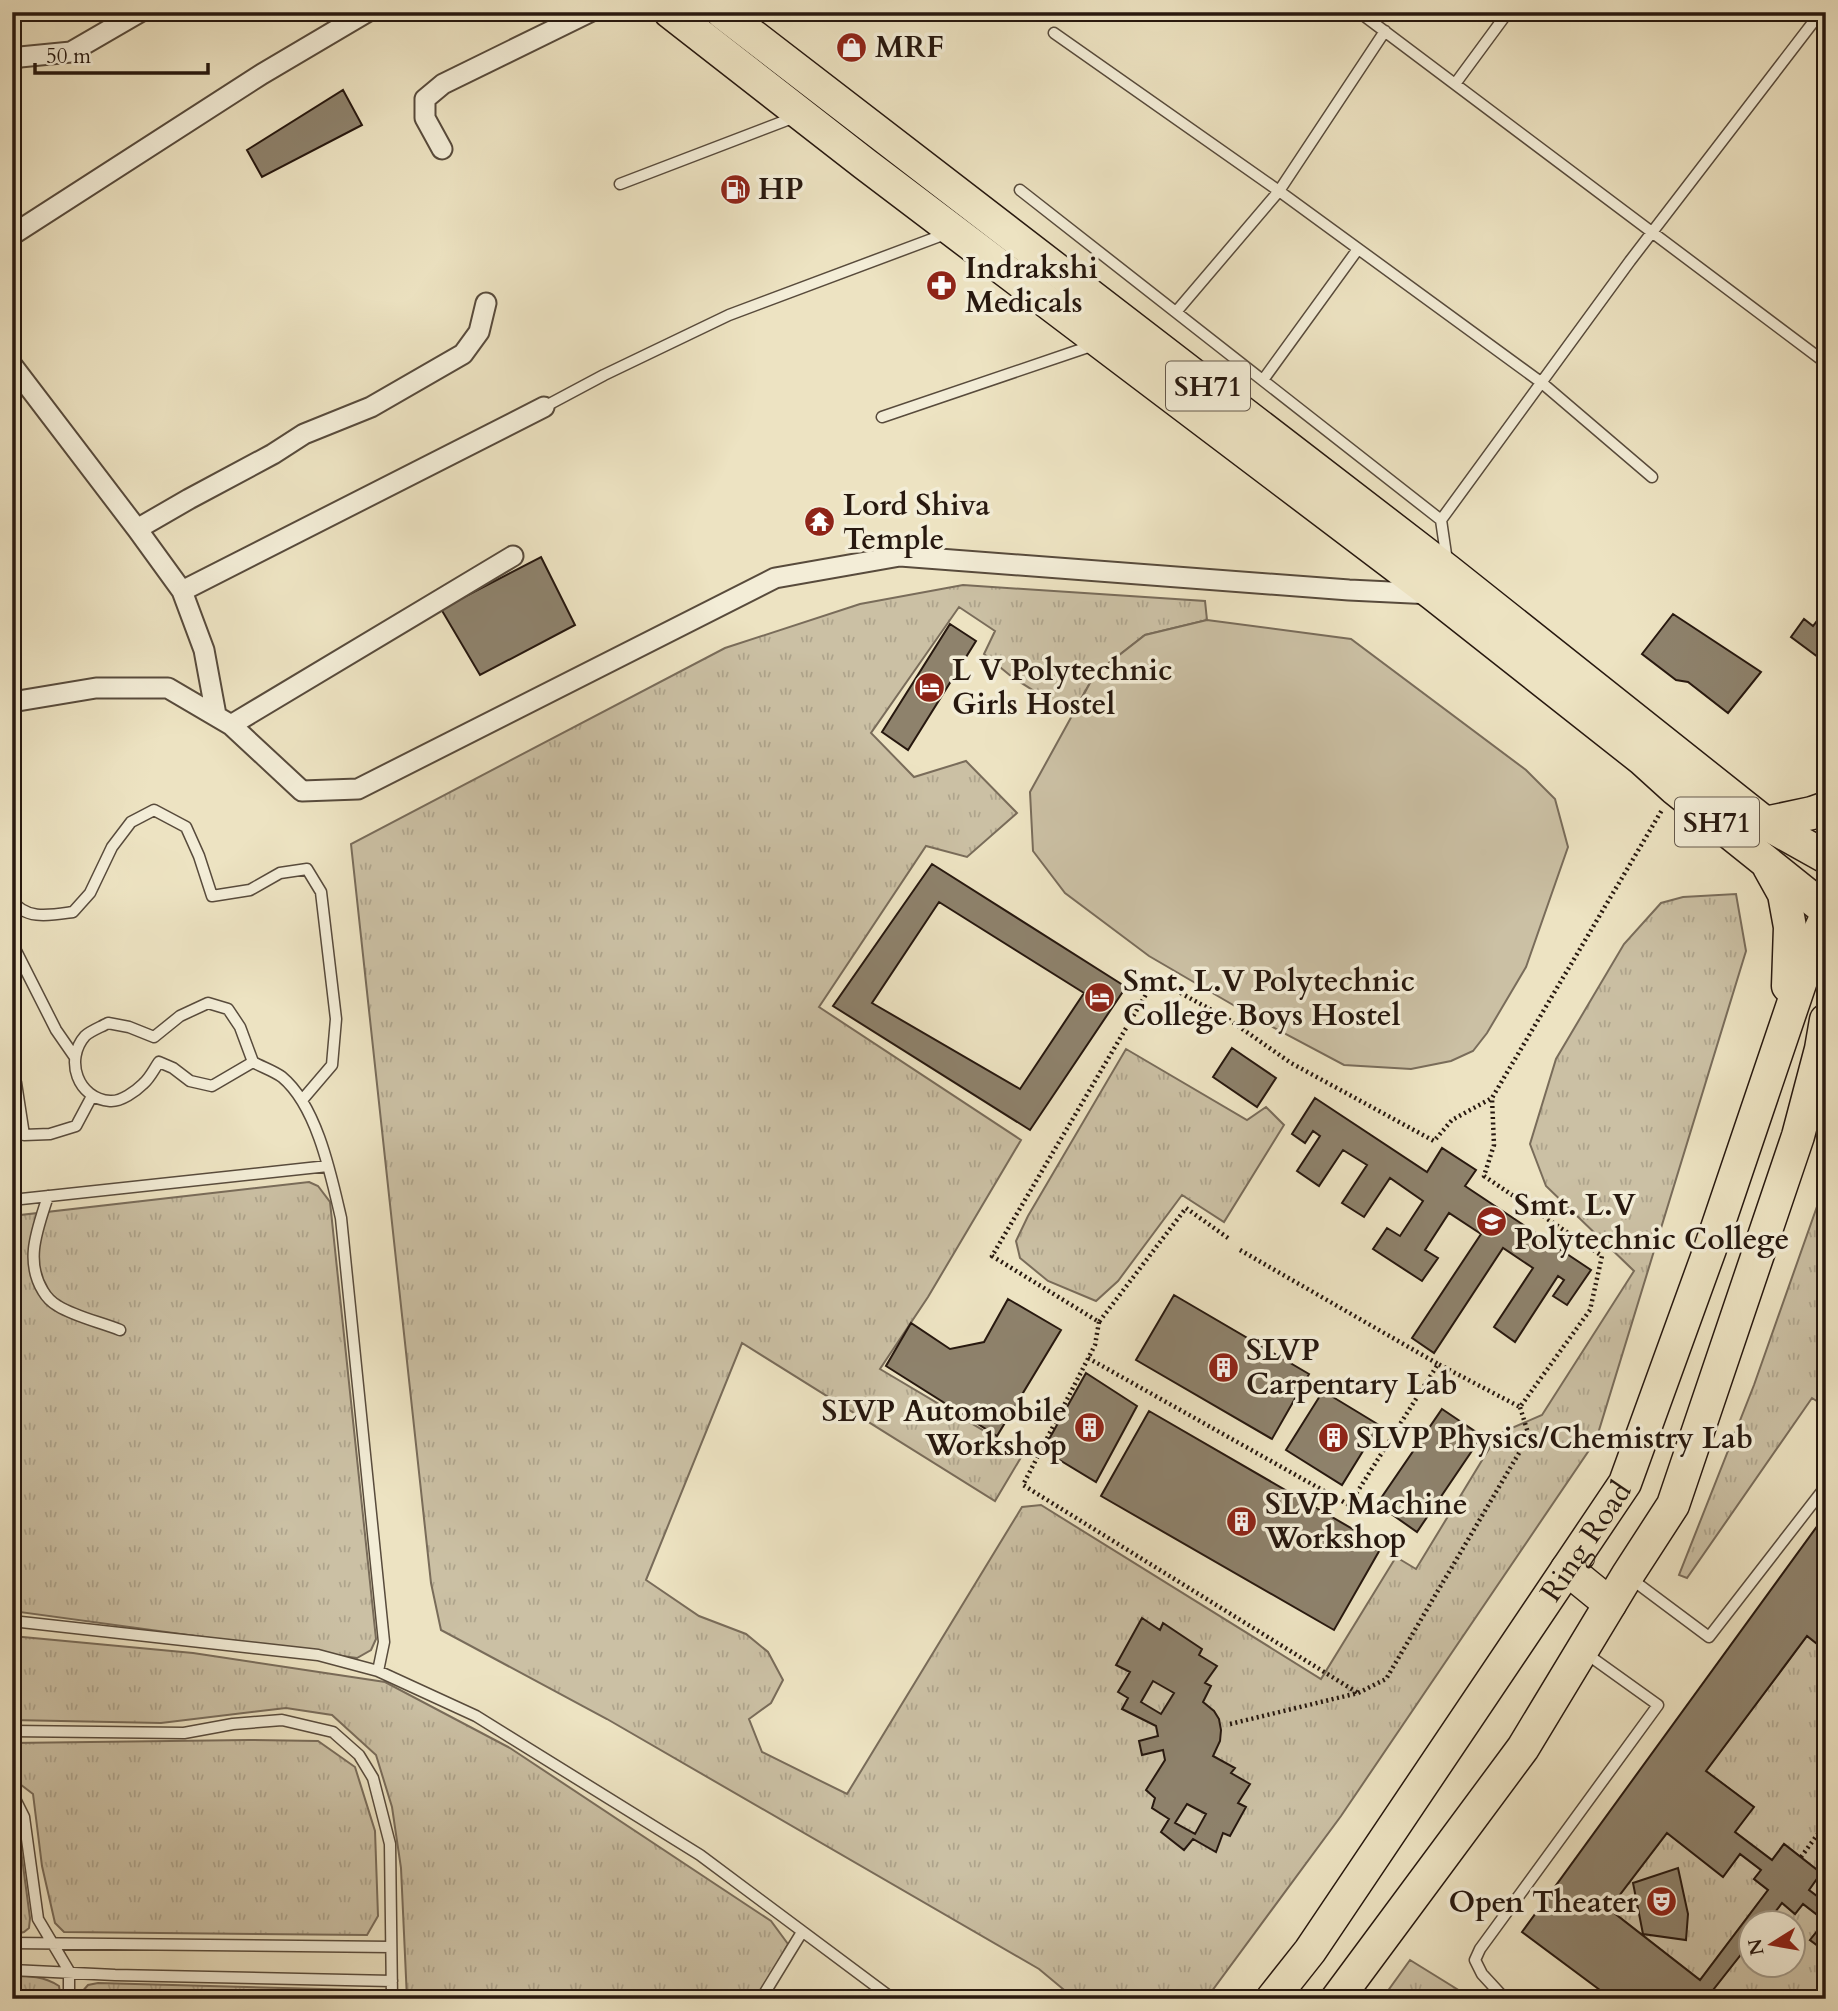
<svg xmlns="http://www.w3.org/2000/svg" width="1838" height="2011" font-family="Cardo,serif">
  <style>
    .grass { fill: url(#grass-tufts); stroke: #796c5a; stroke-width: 2 }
    .pitch { fill: #cbc0a4; stroke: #796c5a; stroke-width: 2 }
    .building { fill: #8e826c; stroke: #27180f; stroke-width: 2; fill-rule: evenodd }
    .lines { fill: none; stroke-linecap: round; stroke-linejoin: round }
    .service-casing { stroke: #584b3c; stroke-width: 13 }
    .minor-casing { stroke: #584b3c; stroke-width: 23 }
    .primary-casing { stroke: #27180f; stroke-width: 35 }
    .path { stroke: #27180f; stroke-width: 4.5; stroke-dasharray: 2 3.5; stroke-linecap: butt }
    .service { stroke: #f3edd7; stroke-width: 10 }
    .minor { stroke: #f3edd7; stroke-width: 19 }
    .primary { stroke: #ede3c2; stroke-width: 32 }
    .labels { text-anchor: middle; stroke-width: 7; stroke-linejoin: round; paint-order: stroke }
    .shield { fill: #f3edd7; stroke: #64584b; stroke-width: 2 }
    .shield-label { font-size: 28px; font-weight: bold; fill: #27180f }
    .poi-label { font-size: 30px; font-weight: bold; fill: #27180f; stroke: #f3edd7; text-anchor: start }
    .street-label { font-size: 30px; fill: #27180f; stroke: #f3edd7 }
  </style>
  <defs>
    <pattern id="grass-tufts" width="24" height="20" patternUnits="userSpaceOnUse" patternTransform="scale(1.75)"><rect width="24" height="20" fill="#cbc0a4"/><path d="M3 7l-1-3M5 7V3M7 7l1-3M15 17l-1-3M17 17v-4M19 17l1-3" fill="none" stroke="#aea48c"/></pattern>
  </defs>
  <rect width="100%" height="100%" fill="#ede3c2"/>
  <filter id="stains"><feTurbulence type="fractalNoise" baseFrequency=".00286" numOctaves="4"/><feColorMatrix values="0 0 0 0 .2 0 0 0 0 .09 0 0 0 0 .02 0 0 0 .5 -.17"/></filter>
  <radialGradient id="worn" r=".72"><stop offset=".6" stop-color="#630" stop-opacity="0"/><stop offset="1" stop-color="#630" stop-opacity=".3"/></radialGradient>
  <path class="grass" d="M963,585L1205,601L1207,620L1145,635L1095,674L1072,715L1012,677L984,654L995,631L959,607L871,733L914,777L966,761L1017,813L967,857L926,846L819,1007L1021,1140L928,1297L880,1369L1023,1454L995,1501L742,1343L646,1580L699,1616L746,1634L768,1652L783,1680L771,1703L749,1719L762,1752L847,1794L1022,1507L1041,1505L1321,1679L1396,1557L1416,1569L1498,1434L1542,1415L1634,1271L1546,1186L1530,1144L1556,1059L1624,944L1661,903L1683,897L1736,894L1746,951L1596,1440L1341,1816L1206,1999H1075L1039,1969L607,1719L441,1630L431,1583L351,844L725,648L860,604Z
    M1126,1049L1247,1120L1266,1107L1284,1125L1224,1222L1182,1195L1118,1281L1096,1301L1048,1281L1020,1258L1016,1241L1028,1216Z
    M1826,1181V1407L1812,1398L1687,1578L1679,1575L1754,1385Z
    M309,1182L318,1186L330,1202L376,1639L371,1650L357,1658L12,1611V1216Z
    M12,1636L193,1653L385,1682L510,1748L771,1921L788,1944L758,1999H407L401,1868L392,1807L376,1755L332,1715L286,1708L161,1723L12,1720Z
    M1807,1636L1826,1651V1903L1809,1890L1821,1873L1784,1844L1772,1860L1735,1832L1753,1807L1706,1771Z
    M249,1740L318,1741L355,1767L375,1831L378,1916L367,1935L64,1932L55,1923L42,1866L33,1794L12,1778V1743Z
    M12,1813L19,1835L30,1918L29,1928L24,1932L12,1935Z
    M1667,1833L1723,1876L1740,1854L1761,1870L1754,1879L1768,1890L1700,1980L1609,1909Z
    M1782,1903L1795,1914L1803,1904L1825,1921L1810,1940L1826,1952V1999H1724L1713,1990L1750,1943V1966H1792V1924L1766,1923Z
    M1410,1960L1473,1999H1382Z
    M12,1976C29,1976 44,1976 59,1986L61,1999H12Z
    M98,1983L360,1990L375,1999H81V1993L88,1985Z"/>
  <path class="pitch" d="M1207,620L1351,639L1526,770L1555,799L1568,847L1526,967L1487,1033L1473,1051L1451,1061L1411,1069L1344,1065L1252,1016L1149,956L1065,893L1033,851L1030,792L1095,674L1145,635Z"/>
  <path class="building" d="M343,90L362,125L262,177L247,150Z
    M541,557L575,625L480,675L441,609Z
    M1826,609V663L1791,637L1804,619L1813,626Z
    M1673,614L1761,672L1728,713L1688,682L1676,680L1642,654Z
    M950,624L976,641L908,750L882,732Z
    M932,864L1126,987L1030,1130L833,1006ZM939,902L1084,993L1020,1089L872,1003Z
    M1232,1048L1276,1078L1257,1107L1213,1077Z
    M1315,1098L1427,1172L1442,1148L1476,1170L1465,1186L1591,1270L1567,1305L1553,1296L1564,1280L1558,1276L1515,1342L1494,1327L1533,1268L1503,1248L1434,1353L1412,1338L1481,1234L1449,1213L1425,1250L1438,1258L1422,1281L1373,1249L1387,1228L1400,1236L1423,1201L1390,1178L1364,1217L1342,1203L1367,1165L1343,1150L1319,1186L1297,1171L1320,1136L1313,1131L1305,1143L1292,1134Z
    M1174,1295L1309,1374L1272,1439L1136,1360Z
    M1008,1299L1061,1330L997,1436L886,1366L911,1323L950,1349L984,1342Z
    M1086,1373L1137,1406L1096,1482L1043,1450Z
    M1323,1391L1379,1425L1342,1485L1286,1450Z
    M1442,1409L1482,1436L1417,1532L1377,1504Z
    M1149,1411L1382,1546L1334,1630L1101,1496Z
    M1826,1514V1651L1807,1636L1706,1771L1754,1807L1735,1832L1772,1860L1784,1844L1821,1873L1809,1890L1826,1903V1952L1810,1940L1825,1921L1803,1904L1795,1914L1782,1903L1766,1924H1750V1943L1713,1990L1724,1999H1612L1522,1932ZM1667,1833L1723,1877L1740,1854L1761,1870L1754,1879L1768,1890L1700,1980L1609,1909Z
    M1142,1618L1160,1630L1163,1623L1202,1649L1199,1655L1217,1666L1205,1683L1211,1686L1203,1702L1214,1711L1219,1719L1221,1730L1220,1741L1213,1756L1235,1768L1231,1773L1250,1784L1238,1803L1246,1807L1230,1836L1223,1833L1216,1852L1193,1839L1184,1850L1161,1832L1169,1819L1152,1808L1155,1798L1146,1790L1165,1760L1163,1750L1142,1755L1139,1741L1158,1736L1156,1726L1122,1709L1128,1698L1118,1692L1130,1672L1116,1665ZM1153,1681L1174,1693L1161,1714L1141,1702ZM1187,1804L1206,1814L1195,1834L1175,1823Z
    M1678,1868L1688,1914L1686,1940L1643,1934L1633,1883Z"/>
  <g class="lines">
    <defs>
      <path id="service" d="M1359,12L1826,363
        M1054,33L1279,191L1542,383L1652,477
        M1455,84L1508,12
        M620,184L795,117
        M1020,190L1441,520
        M1176,312L1279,191L1385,31
        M1263,380L1358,249
        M544,407L604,375L729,315L948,233
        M882,417L1094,345
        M1447,561L1441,520L1630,261L1821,12
        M12,899C24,921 52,915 73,912L90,893L112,847L131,822L154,810L186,827L199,856L212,896L250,890L280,873L307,869L321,892L336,1019L332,1065L303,1099
        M12,943L56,1030L74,1056
        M253,1062L212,1086L190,1081L173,1068L159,1062C154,1069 150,1078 143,1084C136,1091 121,1102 110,1101C78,1099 64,1060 85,1036C90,1031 101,1027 108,1023L129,1027L154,1037L180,1016L208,1003L228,1009L240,1027L253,1062C262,1067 274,1071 282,1077C317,1106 331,1175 341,1218L384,1642L378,1671
        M12,1074L16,1083L24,1135L50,1134L76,1126L92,1096
        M48,1196C38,1228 24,1260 43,1291C47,1298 51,1302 58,1306C76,1317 100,1322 120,1330
        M12,1200L328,1166
        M1630,1578L1709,1637L1826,1486
        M12,1621L318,1655L378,1671L476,1716L700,1855L893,1999
        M12,1731L184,1733L233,1724L282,1720L333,1732L359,1755L373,1778L390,1844L392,1999
        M12,1796L16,1801L24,1817L38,1919L69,1971V1999
        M12,1943L391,1947
        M12,1970L115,1975L392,1981
        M761,1999L802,1932
        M1505,1999L1482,1974L1475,1960L1480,1949L1658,1705L1584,1652"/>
      <path id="minor" d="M12,61L20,57L71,52L140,12
        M442,149L425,118V99L443,84L590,12
        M12,235L262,74L367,12
        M12,365L137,529L182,591L204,650L216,715
        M137,529L189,499L273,454L304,434L371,407L463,354L479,332L486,303
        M182,591L544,407
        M12,702L96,688H168L231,725L302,791L358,789L775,578L900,556L1349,590L1432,594
        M231,725L513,556"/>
      <g id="primary">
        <path d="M670,12L865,164L1433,594L1642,759L1674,788L1826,910"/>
        <path d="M722,12L1448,571L1765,823L1826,857"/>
        <path d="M1765,823L1812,813L1826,808"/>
        <path d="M1769,867L1784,894L1790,927L1788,986"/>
        <path d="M1567,1569L1610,1604"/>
        <path id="s1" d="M1272,1999L1310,1951L1625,1483L1710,1249L1812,948L1826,917"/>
        <path d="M1337,1999L1523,1748L1627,1576L1673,1505L1798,1136L1821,1049L1826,1020"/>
      </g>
    </defs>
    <use href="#service" class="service-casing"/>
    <use href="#minor" class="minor-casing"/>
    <use href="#primary" class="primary-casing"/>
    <path class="path" d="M1228,1238L1186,1208L1099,1322L992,1256L1155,979L1228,1019L1291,1063L1434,1141L1452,1120L1492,1098
      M1240,1250L1438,1364
      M1099,1322L1095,1345L1023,1485L1358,1693
      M1088,1358L1349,1505L1438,1364L1520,1407L1590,1310L1602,1256L1484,1176L1494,1145L1492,1098L1662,810
      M1230,1724L1358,1693L1386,1679L1529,1436L1520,1407
      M1801,1857L1826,1823"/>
    <use href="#service" class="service"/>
    <use href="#minor" class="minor"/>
    <use href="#primary" class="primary"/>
  </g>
  <defs>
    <symbol id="shop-disc" viewBox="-11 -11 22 22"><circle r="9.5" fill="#8f2418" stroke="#f3edd7"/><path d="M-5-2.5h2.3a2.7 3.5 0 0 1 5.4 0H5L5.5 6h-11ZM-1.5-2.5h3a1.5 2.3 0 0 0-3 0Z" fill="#fff"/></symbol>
    <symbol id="fuel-disc" viewBox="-11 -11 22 22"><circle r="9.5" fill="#8f2418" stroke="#f3edd7"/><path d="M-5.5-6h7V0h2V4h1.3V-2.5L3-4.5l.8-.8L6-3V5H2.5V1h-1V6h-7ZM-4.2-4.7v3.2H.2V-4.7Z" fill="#fff"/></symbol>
    <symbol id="pharmacy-disc" viewBox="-11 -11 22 22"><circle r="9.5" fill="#8f2418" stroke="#f3edd7"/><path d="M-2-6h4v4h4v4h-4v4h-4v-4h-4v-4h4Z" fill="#fff"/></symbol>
    <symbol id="temple-disc" viewBox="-11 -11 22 22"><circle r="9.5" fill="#8f2418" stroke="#f3edd7"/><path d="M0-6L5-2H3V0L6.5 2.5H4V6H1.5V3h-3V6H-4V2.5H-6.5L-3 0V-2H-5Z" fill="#fff"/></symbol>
    <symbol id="hotel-disc" viewBox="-11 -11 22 22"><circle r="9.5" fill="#8f2418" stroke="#f3edd7"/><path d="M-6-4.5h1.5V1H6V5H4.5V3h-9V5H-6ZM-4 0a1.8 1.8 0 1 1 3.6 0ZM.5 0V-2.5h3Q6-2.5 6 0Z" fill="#fff"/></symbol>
    <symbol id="university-disc" viewBox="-11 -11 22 22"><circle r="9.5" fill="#8f2418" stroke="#f3edd7"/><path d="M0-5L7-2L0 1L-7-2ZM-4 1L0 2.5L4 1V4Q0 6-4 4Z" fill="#fff"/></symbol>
    <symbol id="building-disc" viewBox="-11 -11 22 22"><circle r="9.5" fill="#8f2418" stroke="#f3edd7"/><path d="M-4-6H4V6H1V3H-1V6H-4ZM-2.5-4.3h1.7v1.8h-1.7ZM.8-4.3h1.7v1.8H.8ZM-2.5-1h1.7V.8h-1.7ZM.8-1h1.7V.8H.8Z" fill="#fff"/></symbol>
    <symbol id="theatre-disc" viewBox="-11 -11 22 22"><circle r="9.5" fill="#8f2418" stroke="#f3edd7"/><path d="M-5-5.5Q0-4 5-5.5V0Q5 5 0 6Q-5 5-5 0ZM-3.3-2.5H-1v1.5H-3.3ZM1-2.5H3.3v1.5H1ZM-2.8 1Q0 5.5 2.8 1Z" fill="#fff"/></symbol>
  </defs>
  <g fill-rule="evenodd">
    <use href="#shop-disc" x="834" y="30" width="35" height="35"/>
    <use href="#fuel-disc" x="718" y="172" width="35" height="35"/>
    <use href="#pharmacy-disc" x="924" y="268" width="35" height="35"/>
    <use href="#temple-disc" x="802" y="504" width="35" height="35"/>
    <use href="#hotel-disc" x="912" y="670" width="35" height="35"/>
    <use href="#hotel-disc" x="1082" y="980" width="35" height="35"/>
    <use href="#university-disc" x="1474" y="1204" width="35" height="35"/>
    <use href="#building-disc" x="1206" y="1350" width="35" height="35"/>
    <use href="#building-disc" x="1072" y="1410" width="35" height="35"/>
    <use href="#building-disc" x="1316" y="1420" width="35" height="35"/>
    <use href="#building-disc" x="1224" y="1504" width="35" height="35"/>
    <use href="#theatre-disc" x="1644" y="1884" width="35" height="35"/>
  </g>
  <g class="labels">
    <g class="shield">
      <rect x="1166" y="361.5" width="84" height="49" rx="5"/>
      <rect x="1675" y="797.5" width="84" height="49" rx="5"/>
    </g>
    <g class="shield-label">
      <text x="1208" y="396">SH71</text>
      <text x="1717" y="832">SH71</text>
    </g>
    <g class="poi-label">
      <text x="875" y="57">MRF</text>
      <text x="758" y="199">HP</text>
      <text x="965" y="278">Indrakshi<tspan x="965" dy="34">Medicals</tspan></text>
      <text x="843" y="515">Lord Shiva<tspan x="843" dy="34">Temple</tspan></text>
      <text x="952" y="680">L V Polytechnic<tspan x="952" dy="34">Girls Hostel</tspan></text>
      <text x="1123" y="991">Smt. L.V Polytechnic<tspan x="1123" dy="34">College Boys Hostel</tspan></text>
      <text x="1514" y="1215">Smt. L.V<tspan x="1514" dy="34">Polytechnic College</tspan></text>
      <text x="1246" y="1360">SLVP<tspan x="1246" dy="34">Carpentary Lab</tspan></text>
      <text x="1067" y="1421" text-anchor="end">SLVP Automobile<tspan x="1067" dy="34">Workshop</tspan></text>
      <text x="1356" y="1448">SLVP Physics/Chemistry Lab</text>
      <text x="1265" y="1514">SLVP Machine<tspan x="1265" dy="34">Workshop</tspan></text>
      <text x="1638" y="1912" text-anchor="end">Open Theater</text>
    </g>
    <g class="street-label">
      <text dy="10" stroke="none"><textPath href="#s1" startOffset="555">Ring Road</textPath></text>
    </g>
  </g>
  <rect width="1838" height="2011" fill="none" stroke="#ede3c2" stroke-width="42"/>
  <rect x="14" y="14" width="1810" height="1983" fill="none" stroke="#27180f" stroke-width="3.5"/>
  <rect x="21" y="21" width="1796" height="1969" fill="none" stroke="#27180f" stroke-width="2"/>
  <g transform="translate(1772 1944) rotate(259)"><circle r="33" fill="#f3edd7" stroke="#a19887" stroke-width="2"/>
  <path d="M0-5L12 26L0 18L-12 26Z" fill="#8f2418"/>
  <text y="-10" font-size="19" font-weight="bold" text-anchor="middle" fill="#27180f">N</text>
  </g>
  <path d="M35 63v10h173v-10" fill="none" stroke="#27180f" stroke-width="3.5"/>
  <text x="46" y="63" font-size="21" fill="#27180f" stroke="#f3edd7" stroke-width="5" paint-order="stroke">50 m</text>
  <rect width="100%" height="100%" filter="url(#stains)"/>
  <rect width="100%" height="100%" fill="url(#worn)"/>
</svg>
